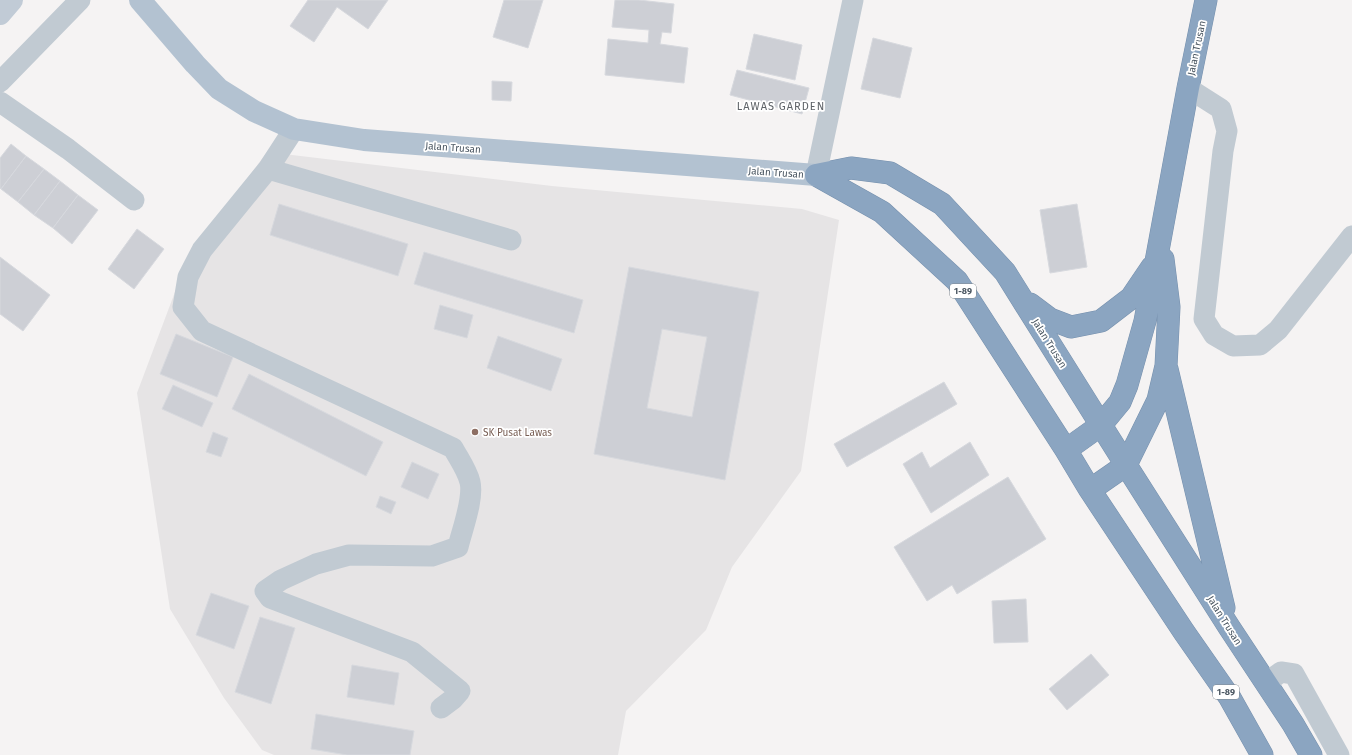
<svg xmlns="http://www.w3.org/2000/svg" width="1352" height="755" font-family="'Fira Sans',sans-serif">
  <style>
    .education { fill: #e6e4e5 }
    .building { fill: #cdcfd5; stroke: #d7d9de; fill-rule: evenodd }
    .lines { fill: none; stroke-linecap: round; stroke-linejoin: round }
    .highway-casing { stroke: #7690ad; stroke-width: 23 }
    .street { stroke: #c1cad2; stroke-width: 21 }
    .secondary { stroke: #c1cbd6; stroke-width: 22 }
    .primary { stroke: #b3c2d1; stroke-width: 22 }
    .highway { stroke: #8ba5c1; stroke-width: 22 }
    .education-dot { fill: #8d6e63; stroke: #fff; stroke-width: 1.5 }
    .labels { text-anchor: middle; stroke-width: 3.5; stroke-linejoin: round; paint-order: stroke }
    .shield { fill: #fff; stroke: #808990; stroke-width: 1 }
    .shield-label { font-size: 9px; font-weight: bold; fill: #4a5661 }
    .street-label { font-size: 10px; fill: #4a5661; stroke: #fff }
    .education-label { font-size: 10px; fill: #785e54; stroke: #fff; text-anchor: start }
    .neighbourhood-label { font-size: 11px; letter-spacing: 1px; fill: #5f6368; stroke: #fff }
  </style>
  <rect width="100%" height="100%" fill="#f5f3f3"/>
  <path class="education" d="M267,152L552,186L802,209L839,220L801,471L732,567L706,630L626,711L618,755H274L262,750L224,698L170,609L137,393L187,260Z"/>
  <path class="building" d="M308,0H388L368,29L337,7L314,42L290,26Z
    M504,0H543L528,48L493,37Z
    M615,0H639L674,4L671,33L662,32L660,44L688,48L684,83L605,75L608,39L648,43L649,30L612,27Z
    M754,34L802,45L795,80L746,69Z
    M873,38L912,48L900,98L861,89Z
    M737,70L809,88L802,114L730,95Z
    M492,81L512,82L511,101L492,100Z
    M11,144L26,156L1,189L0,188V158Z
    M26,156L44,169L18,202L1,189Z
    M44,169L60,181L34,215L18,202Z
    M60,181L78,195L53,228L34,215Z
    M78,195L98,210L72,244L53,228Z
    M279,204L408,244L398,276L270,235Z
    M1077,204L1087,267L1050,273L1040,210Z
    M137,229L164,249L134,289L108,269Z
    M424,252L583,300L574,333L414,284Z
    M0,257L50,295L23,331L0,314Z
    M629,267L759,292L725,480L594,454ZM662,329L707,337L692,417L647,408Z
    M440,305L473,315L467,338L434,329Z
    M176,334L233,357L217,397L160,374Z
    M498,336L562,359L551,391L487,368Z
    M249,374L383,442L366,476L232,409Z
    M944,382L957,404L847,467L834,444Z
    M173,385L213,403L202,427L162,409Z
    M213,432L228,438L221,457L206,452Z
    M970,442L989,475L931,513L903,464L922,452L930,468Z
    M412,462L439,474L428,499L401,487Z
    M1008,477L1046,539L957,594L952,585L927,601L894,547Z
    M380,496L396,502L391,514L376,507Z
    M211,593L249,606L234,649L196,635Z
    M1026,599L1028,642L994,643L992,601Z
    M260,617L295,628L271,704L235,692Z
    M1091,654L1109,675L1067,710L1049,689Z
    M352,665L399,673L394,705L347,697Z
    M316,714L414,731L410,755H347L311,749Z"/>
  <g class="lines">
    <defs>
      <path id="highway" d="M816,175L851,168L890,173L942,204L1005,272L1126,465L1229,627L1293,724L1311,755
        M816,175L882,212L957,281L1066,450L1090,490L1184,632L1230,698L1262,755
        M1030,304L1050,319L1071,327L1101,321L1131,298L1152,267
        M1167,369L1224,608
        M1066,450L1101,425L1120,402L1127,385L1145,321L1188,88L1206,0
        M1090,490L1126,465L1158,400L1166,366L1169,307L1163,259"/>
    </defs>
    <use href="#highway" class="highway-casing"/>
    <path class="street" d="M0,82L80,0
      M1188,88L1221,109L1227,131L1223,151L1204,319L1214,335L1233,346L1260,345L1278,330L1352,236
      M0,102L68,149L134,200
      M294,129L268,169L202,250L188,277L183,307L202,331L453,448C459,459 467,470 470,482C474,499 462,530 458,547L432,556L349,555L316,564L281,580L265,591L270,598L412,652L460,691L453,699L441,708
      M268,169L511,240
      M816,175L853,0
      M1266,683L1281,672L1294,674L1339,755"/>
    <path class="secondary" d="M0,14L12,0"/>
    <path class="primary" d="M140,0L195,64L219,89L254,111L294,129L364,140L816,175"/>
    <use href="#highway" class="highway"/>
  </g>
  <circle class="education-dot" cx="475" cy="432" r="4"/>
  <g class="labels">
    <g class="shield">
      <rect x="950" y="284" width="26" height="14" rx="3"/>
      <rect x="1213" y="685" width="26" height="14" rx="3"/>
    </g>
    <g class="shield-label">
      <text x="963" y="294">1-89</text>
      <text x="1226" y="695">1-89</text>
    </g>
    <g class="street-label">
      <text transform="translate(1196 48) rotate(-78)" y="4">Jalan Trusan</text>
      <text transform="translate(453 147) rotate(4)" y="4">Jalan Trusan</text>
      <text transform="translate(776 172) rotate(4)" y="4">Jalan Trusan</text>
      <text transform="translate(1050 343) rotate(58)" y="4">Jalan Trusan</text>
      <text transform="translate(1225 620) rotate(58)" y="4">Jalan Trusan</text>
    </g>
    <g class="education-label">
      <text x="483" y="436">SK Pusat Lawas</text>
    </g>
    <g class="neighbourhood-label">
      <text x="781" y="110">LAWAS GARDEN</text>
    </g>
  </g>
</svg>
